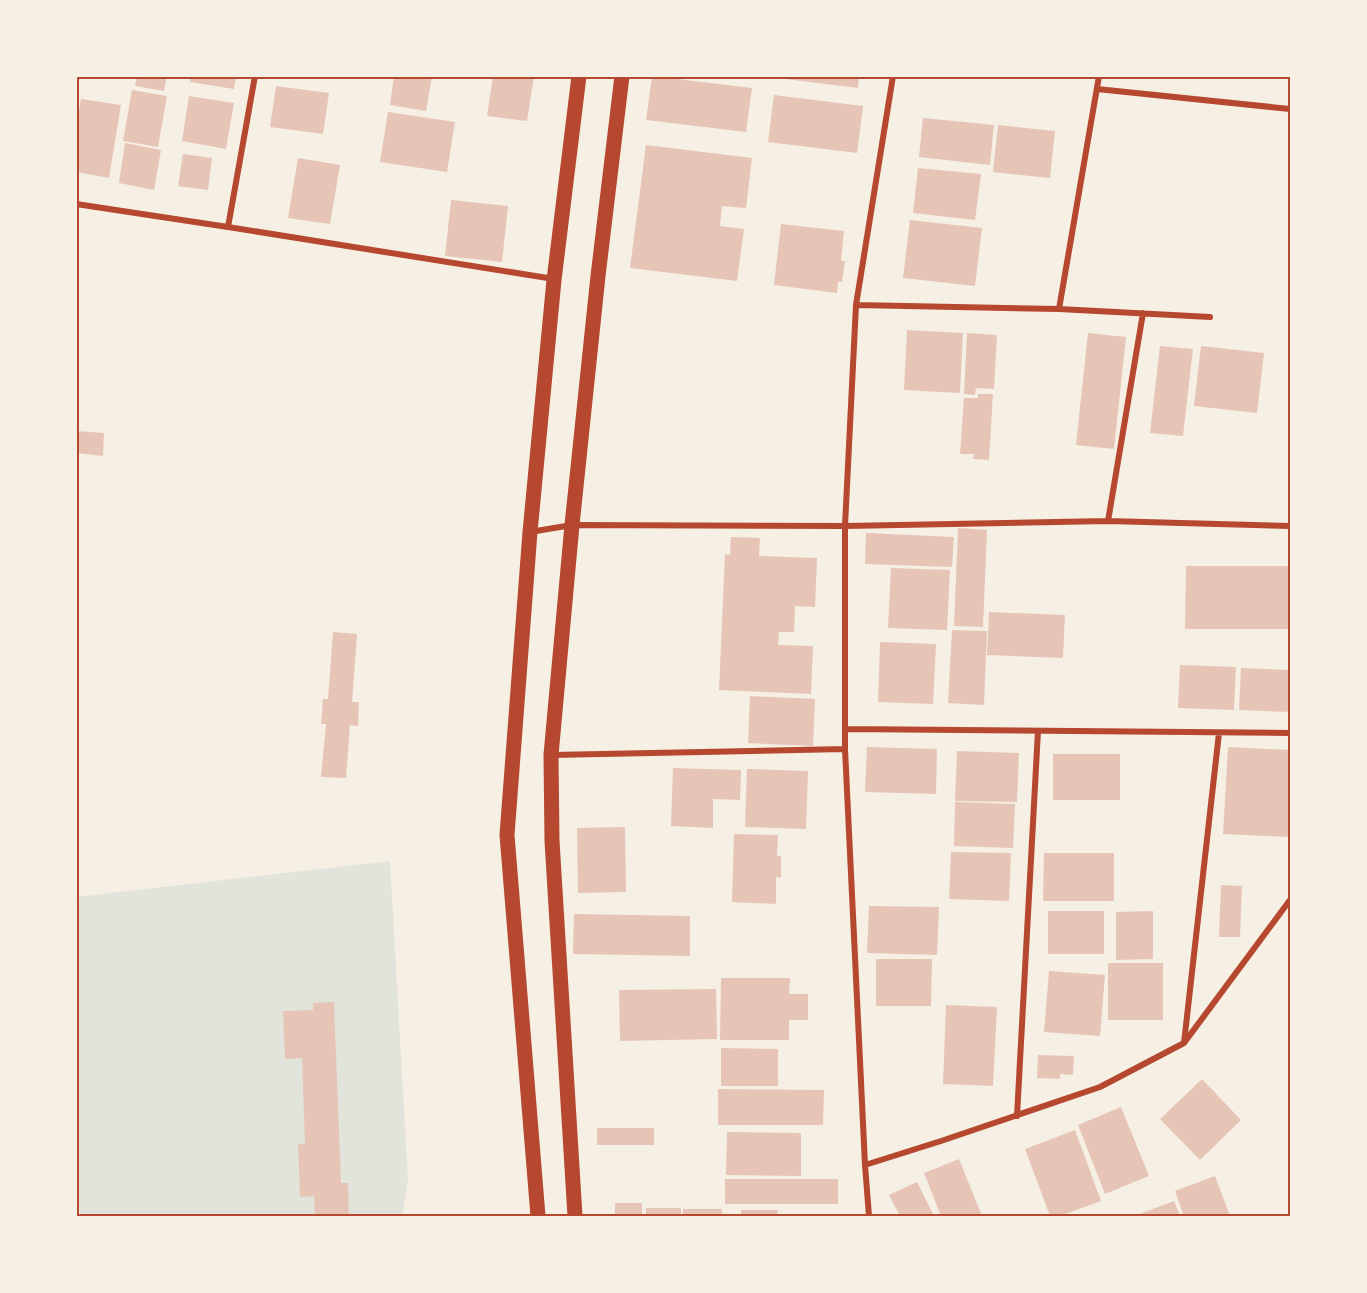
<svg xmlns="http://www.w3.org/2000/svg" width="1367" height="1293" font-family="'Roboto Condensed',sans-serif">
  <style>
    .green { fill: #e2e4dc }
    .building { fill: #e6c5b7 }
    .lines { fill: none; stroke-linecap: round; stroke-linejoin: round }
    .minor { stroke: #b5482f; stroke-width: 6 }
    .primary { stroke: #b5482f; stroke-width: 15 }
    .neatline { fill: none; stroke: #b5482f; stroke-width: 2 }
  </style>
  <rect width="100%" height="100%" fill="#f6efe4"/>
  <path class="green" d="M390,861L408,1181L402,1216H81L76,1200V897Z"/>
  <path class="building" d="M137,76H167L164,91L135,86Z
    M191,76H236L234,89L190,82Z
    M394,76H432L426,111L390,105Z
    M493,76H534L527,121L487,116Z
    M652,76L752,88L746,132L646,120Z
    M777,76H859L858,88L777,78Z
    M276,86L329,93L323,134L270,127Z
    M132,90L167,96L158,147L123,141Z
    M774,95L863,106L857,153L768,142Z
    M189,96L234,103L226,149L182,141Z
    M81,99L121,105L109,178L76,172V127Z
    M388,112L455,122L447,172L380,162Z
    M923,118L994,125L990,165L919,157Z
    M998,125L1055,131L1050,178L993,172Z
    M125,143L161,150L154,190L119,183Z
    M646,145L752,158L746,208L722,206L720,226L744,229L737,281L630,268Z
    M183,154L212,158L208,190L178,186Z
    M298,158L340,165L330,224L288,218Z
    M918,168L981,174L975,220L913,213Z
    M451,200L508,206L502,262L445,256Z
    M910,220L982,228L975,286L903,278Z
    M781,224L844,231L841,261H845L842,282H838L837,293L774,285Z
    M907,330L963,333L960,393L904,390Z
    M967,333L997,335L994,389L976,388L975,395L964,394Z
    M1088,333L1126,337L1114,449L1076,445Z
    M1160,346L1193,349L1183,436L1150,433Z
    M1201,346L1264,353L1257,413L1194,406Z
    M978,394H993L989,460L973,459L974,454H960L964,398H978Z
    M76,431L104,433L103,456L76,453Z
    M958,528L987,530L983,627L954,626Z
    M866,533L954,537L952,567L865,564Z
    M731,537L760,538L759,556L817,558L815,607L795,606L794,632H779L778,645L813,646L811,694L719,690L725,554L730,555Z
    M1186,566H1290V629H1185Z
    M891,568L950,570L947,630L888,628Z
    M989,612L1065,615L1063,658L987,655Z
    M952,630L987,631L984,705L948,703Z
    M333,632L357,634L352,702H359L358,726L350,725L346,778L321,777L326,724H321L323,699H328Z
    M880,642L936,644L933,704L878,702Z
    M1180,665L1236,667L1234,710L1178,708Z
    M1241,668L1290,670V712L1239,710Z
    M750,696L815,699L813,746L748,743Z
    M867,747L937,749L936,794L865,792Z
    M1228,747L1290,750V837L1223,834Z
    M957,751L1019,753L1017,802L955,801Z
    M1053,754H1120V800H1053Z
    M673,768L741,770L740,800L713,799V828L671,826Z
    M747,769L808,771L806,829L745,827Z
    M955,802L1015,804L1013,848L954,846Z
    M625,827L626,892L578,893L577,828Z
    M734,834L778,835L777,856H781V878L776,877V904L732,902Z
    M951,852L1011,853L1009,901L949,899Z
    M1044,853H1114V901H1043Z
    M1221,885L1242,886L1240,937H1219Z
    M869,906L939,907L937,955L867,953Z
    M1048,911H1104V954H1048Z
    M1153,911V959L1116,960V912Z
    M574,914L690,916V956L573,954Z
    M876,959H932L931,1006H876Z
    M1108,963H1163V1020H1108Z
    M1049,971L1105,975L1100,1036L1044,1032Z
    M721,978H790L789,994H808V1020H789V1040H720Z
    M716,989L717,1039L620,1041L619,990Z
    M334,1002L341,1183H348L349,1216H315L314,1196L300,1197L298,1144H305L302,1058L285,1059L283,1011L313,1010V1003Z
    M946,1005L997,1007L993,1086L943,1084Z
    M721,1048L778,1049V1086H721Z
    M1038,1055L1074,1056L1073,1075L1060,1074V1079L1037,1078Z
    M1202,1079L1241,1120L1200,1160L1160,1119Z
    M718,1089L824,1090L823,1125H718Z
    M1121,1107L1149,1176L1105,1194L1078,1125Z
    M597,1128H654V1145H597Z
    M1075,1130L1101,1201L1060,1216H1050L1025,1149Z
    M727,1132L801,1133V1176L726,1175Z
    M959,1159L982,1216H941L924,1173Z
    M1215,1176L1230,1216H1184L1175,1191Z
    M725,1179H838V1204H725Z
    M917,1182L934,1216H900L889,1195Z
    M1174,1201L1180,1216H1134Z
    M615,1203H642V1216H615Z
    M646,1208H681V1216H646Z
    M683,1209H722V1216H683Z
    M741,1210H778L777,1216H741Z"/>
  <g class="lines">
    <path class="minor" d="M1097,89L1290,109
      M76,204L228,227L554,279
      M228,227L255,76
      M856,305L1059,309L1099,76
      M1059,309L1210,317
      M1108,521L1143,313
      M530,532L572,525L845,526L1108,521L1290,526
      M846,729L1290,733
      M552,755L845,749
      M1184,1043L1219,733
      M1017,1116L1038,731
      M865,1165L941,1141L1100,1087L1184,1043L1290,900
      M869,1216L865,1165L845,749V526L856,305L893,76"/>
    <path class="primary" d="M538,1216L507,835L530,532L554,280L579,76
      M575,1216L552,841L551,755L572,525L598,276L622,76"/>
  </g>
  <rect width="1367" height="1293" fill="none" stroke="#f6efe4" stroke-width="156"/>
  <rect x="78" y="78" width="1211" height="1137" class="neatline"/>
</svg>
